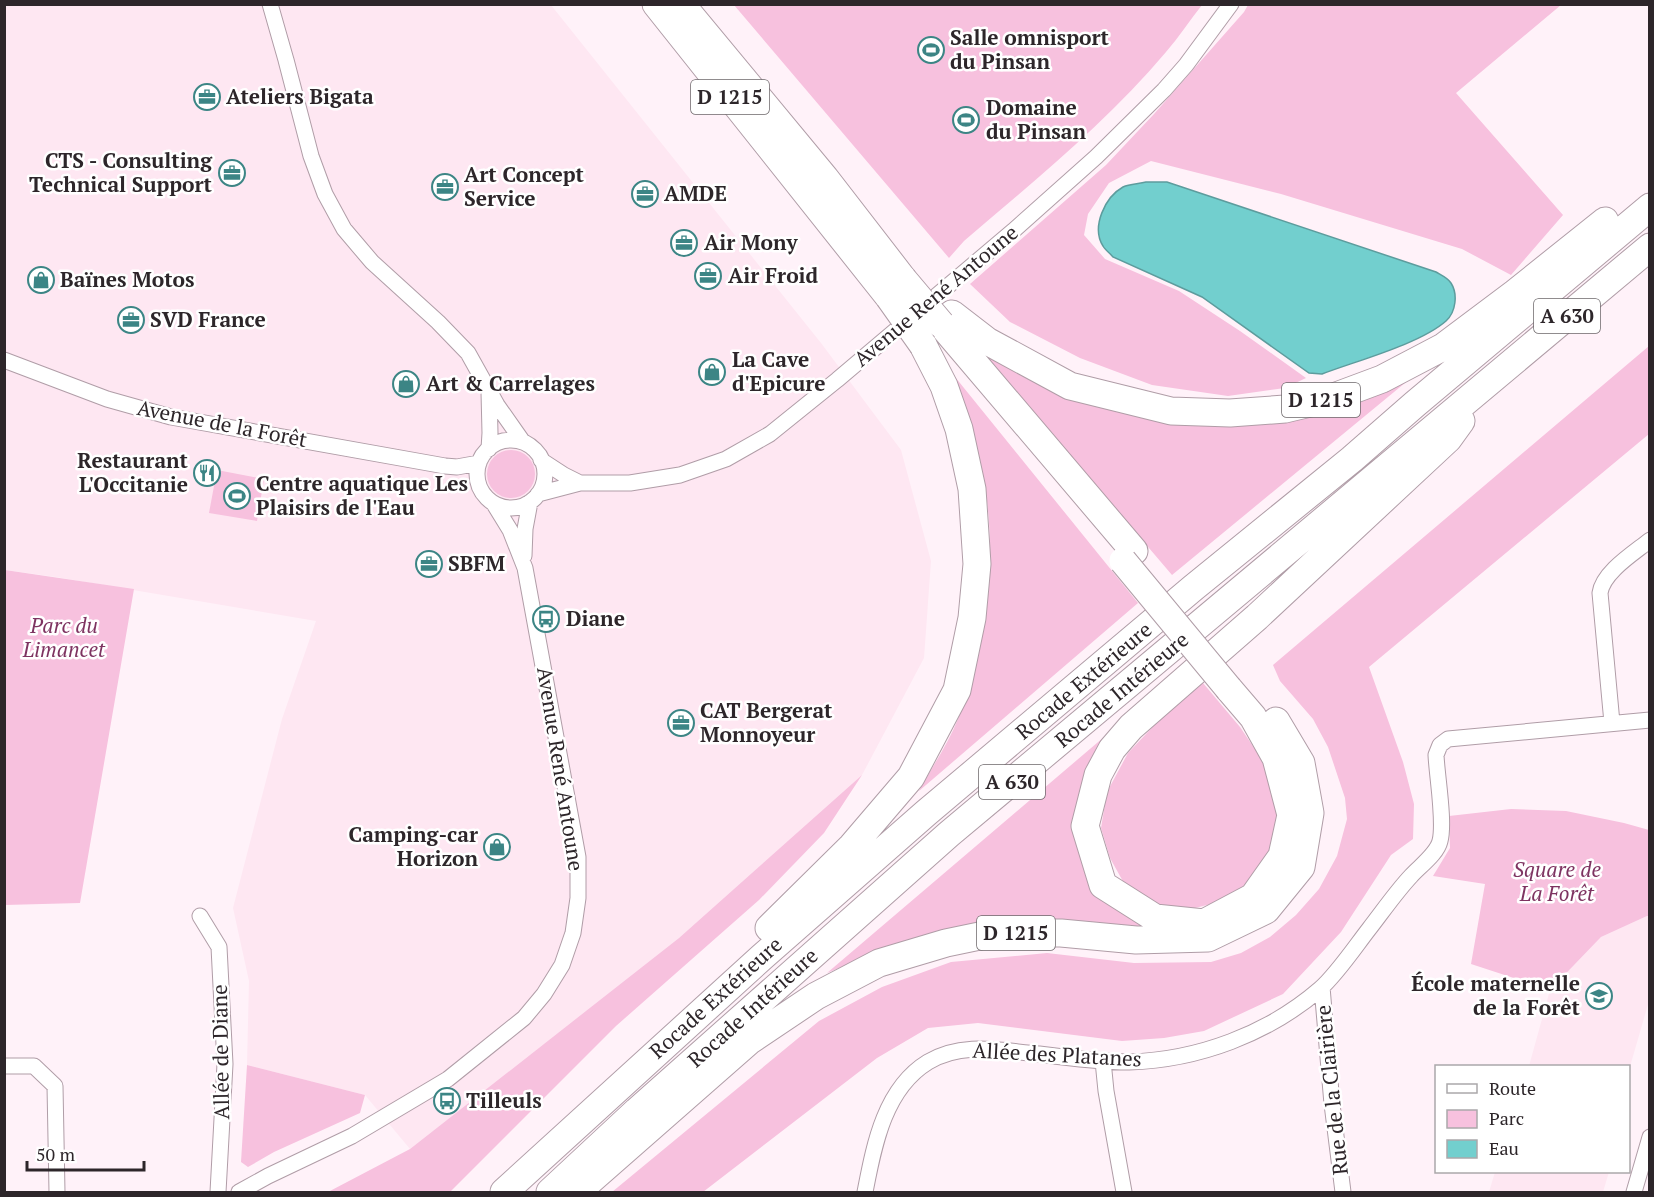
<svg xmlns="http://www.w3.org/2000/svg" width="1654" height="1197" font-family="'PT Serif',serif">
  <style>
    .built { fill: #fee7f2 }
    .green { fill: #f7c1de }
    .water { fill: #72cfce; stroke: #5d9c9d; stroke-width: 1.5 }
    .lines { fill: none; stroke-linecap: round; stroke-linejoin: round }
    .minor-casing { stroke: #b09da7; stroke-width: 17 }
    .motorway-casing { stroke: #b09da7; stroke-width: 29 }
    .minor { stroke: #fff; stroke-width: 15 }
    .motorway { stroke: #fff; stroke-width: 27 }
    .motorway-bridge-casing { stroke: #b09da7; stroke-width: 29; stroke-linecap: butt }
    .motorway-bridge { stroke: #fff; stroke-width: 27 }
    .labels { text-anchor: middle; stroke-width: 5; stroke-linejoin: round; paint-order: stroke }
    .shield { fill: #fff; stroke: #6c676a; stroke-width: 1.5 }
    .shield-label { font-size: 20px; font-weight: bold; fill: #2d262a }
    .poi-label { font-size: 21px; font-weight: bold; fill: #2d262a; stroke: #fff; text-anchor: start }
    .street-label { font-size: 21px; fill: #2d262a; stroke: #fff }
    .park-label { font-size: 21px; font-style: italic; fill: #7e3361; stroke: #fff }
  </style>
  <rect width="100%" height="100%" fill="#fff2f9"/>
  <path class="built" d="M5,4L551,5L821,343L901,450L931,561L924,658L862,775L679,938L410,1149L365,1095L247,1065L249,981L233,908L282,719L316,621L56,577L5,570Z
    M1647,916H1649V1001L1629,1070L1628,1066H1529L1550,990L1601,937Z
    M1495,1172H1609L1603,1192H1489Z"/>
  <path class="green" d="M734,5H1202C1190,20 1179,37 1166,52C1107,122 1033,182 964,241L949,258Z
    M1248,5H1561L1456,93L1563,215L1511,275L1462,249L1281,194L1151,161L1109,183L1088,214L1084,235L1105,259L1179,291L1240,331L1306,378L1285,388L1228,396L1152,385L1080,358L1010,322L970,284L1106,165L1154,114L1244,12Z
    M1649,346V434L1369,667L1403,762L1414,804L1413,839L1391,855L1341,932L1283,994L1204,1031L1164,1038L1122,1041L978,1023L928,1028L877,1058L703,1192H612L819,1021L882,987L951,962L1047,953L1134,963L1211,962L1241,953L1270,937L1296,915L1319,889L1337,856L1347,819L1345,798L1328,747L1313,719L1280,681L1273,665Z
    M981,351L1065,399L1162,420L1411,378L1172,575Z
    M947,367L1138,603L919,791C932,767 948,744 958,719C994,632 1001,521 972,431C965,410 956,388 947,367Z
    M487 474a24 24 0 1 1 48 0a24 24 0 1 1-48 0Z
    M217,470L264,479L257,521L209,513Z
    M5,570L134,589L80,903L5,905Z
    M1203,683L1240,727L1259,755L1275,789L1278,820L1270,853L1252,880L1223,901L1187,910L1154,903L1125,885L1110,858L1101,828L1107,792L1128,753L1163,716Z
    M1131,714L1097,756L1096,890C1116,911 1133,923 1161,931L886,949L827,973Z
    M862,775L824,833L759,900L616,1026L450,1192H328L410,1149L679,938Z
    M1511,809L1566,811L1624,823L1649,830V916H1647L1601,937L1550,990L1471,964L1485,884L1433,876L1450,848L1449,816Z
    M247,1065L365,1095L360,1113L274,1152L248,1167L241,1162Z"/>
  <path class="water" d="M1146,182H1167L1436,272C1441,275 1448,278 1451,283C1458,294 1456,312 1446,321C1420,344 1356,361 1322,374L1309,373L1202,297L1113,257C1110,253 1105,250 1103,246C1091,227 1105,197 1123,187C1130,184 1139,184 1146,182Z"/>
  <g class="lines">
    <defs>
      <path id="minor" d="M270,4L286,60L311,156L325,194L344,229L372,262L438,322L468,353L497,405L523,442
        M4,360L107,399L171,417L445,466L457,467L479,463
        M477 474a34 34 0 1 1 68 0a34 34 0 1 1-68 0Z
        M489,449L490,433L489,392
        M541,460L564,475L580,483
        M538,494L580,483H630L680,475L726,459L770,434L837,380L1013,231L1096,157L1164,90L1186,65L1231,4
        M524,556L525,529L530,502
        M1612,723L1600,593C1603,572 1634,553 1650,540
        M200,916L219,947L225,1064L218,1192
        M1322,987L1332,1104L1343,1192
        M1103,1061L1106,1091L1124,1192
        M4,1066H34L55,1086L57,1192
        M239,1192L268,1176L352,1136L448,1079L524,1018L544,994L562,965L573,933L578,898V857L525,568L510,530L494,504
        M865,1192C874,1146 884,1089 928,1062C963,1041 1001,1051 1039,1054C1069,1058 1099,1062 1129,1062C1198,1060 1268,1034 1320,989C1337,974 1355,947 1369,929C1383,911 1396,892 1411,876C1420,866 1437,854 1440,841C1445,822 1437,777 1436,755L1440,745L1448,739L1650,720
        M1634,1192L1650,1137"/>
      <path id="motorway" d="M656,4L889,297
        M681,4L825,178L903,279
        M952,314L987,341L1070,386L1171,411L1230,413L1285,409L1331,398L1382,379L1443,347L1515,293L1605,221
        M941,324L1134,551
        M1229,689L1253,717L1276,758L1291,815L1282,856L1253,897L1204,923L1155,918L1103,885L1085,826L1098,775L1112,749L1131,727L1257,617L1448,439L1461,421
        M769,928L852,846L911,777L957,690L972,618L977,564L972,489L959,429L944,386L923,345
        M504,1192L762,957L926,813L1193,588L1352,459L1415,404L1650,207
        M550,1192L637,1111L949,834L1650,247
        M577,1192L749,1041L816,996L879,963L946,943L994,933H1061L1136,940L1208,938L1266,910L1301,867L1310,813L1301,763L1276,721"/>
    </defs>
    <use href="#minor" class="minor-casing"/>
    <use href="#motorway" class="motorway-casing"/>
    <use href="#minor" class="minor"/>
    <use href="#motorway" class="motorway"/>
    <defs>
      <path id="motorway-bridge" d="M903,279L941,324
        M889,297L923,345
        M1123,561L1229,689"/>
    </defs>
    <use href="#motorway-bridge" class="motorway-bridge-casing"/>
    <use href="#motorway-bridge" class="motorway-bridge"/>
  </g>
  <defs>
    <symbol id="stadium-ring" viewBox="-11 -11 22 22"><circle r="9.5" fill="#fff" stroke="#3c8585" stroke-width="1.5"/><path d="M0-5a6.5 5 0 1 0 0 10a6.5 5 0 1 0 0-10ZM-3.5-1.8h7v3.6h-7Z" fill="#3c8585"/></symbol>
    <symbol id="office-ring" viewBox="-11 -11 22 22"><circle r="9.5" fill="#fff" stroke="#3c8585" stroke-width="1.5"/><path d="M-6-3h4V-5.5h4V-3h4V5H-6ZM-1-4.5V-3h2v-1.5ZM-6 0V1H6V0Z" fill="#3c8585"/></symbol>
    <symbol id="shop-ring" viewBox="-11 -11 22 22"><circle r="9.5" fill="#fff" stroke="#3c8585" stroke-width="1.5"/><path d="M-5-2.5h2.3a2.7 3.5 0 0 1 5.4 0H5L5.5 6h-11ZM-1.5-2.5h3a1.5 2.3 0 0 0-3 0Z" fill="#3c8585"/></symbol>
    <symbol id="restaurant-ring" viewBox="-11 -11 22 22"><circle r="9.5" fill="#fff" stroke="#3c8585" stroke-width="1.5"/><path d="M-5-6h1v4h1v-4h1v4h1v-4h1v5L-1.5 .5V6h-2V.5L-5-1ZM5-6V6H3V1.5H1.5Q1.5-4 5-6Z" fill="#3c8585"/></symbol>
    <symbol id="bus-ring" viewBox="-11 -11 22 22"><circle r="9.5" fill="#fff" stroke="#3c8585" stroke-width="1.5"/><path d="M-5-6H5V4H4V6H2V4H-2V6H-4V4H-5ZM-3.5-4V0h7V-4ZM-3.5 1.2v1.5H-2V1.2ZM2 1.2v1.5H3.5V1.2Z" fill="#3c8585"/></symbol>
    <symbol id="school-ring" viewBox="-11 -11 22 22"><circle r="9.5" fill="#fff" stroke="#3c8585" stroke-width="1.5"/><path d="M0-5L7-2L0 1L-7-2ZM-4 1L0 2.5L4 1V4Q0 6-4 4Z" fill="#3c8585"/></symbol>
  </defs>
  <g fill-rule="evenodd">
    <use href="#stadium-ring" x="916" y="35" width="30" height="30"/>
    <use href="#office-ring" x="192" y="82" width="30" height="30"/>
    <use href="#stadium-ring" x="951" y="105" width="30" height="30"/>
    <use href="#office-ring" x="217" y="158" width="30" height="30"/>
    <use href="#office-ring" x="430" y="172" width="30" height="30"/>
    <use href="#office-ring" x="630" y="179" width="30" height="30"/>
    <use href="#office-ring" x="669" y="228" width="30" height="30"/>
    <use href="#office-ring" x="693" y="261" width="30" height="30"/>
    <use href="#shop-ring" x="26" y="265" width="30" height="30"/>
    <use href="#office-ring" x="116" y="305" width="30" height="30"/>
    <use href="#shop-ring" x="697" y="357" width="30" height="30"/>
    <use href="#shop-ring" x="391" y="369" width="30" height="30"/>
    <use href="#restaurant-ring" x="192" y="458" width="30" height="30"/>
    <use href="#stadium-ring" x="222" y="481" width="30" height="30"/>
    <use href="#office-ring" x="414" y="549" width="30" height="30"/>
    <use href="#bus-ring" x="531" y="604" width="30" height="30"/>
    <use href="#office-ring" x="666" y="708" width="30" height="30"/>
    <use href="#shop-ring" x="482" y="832" width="30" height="30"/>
    <use href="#school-ring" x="1584" y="981" width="30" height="30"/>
    <use href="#bus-ring" x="432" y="1086" width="30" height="30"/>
  </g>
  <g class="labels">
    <g class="shield">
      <rect x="691" y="80" width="78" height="34" rx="4.5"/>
      <rect x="1534" y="299" width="66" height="34" rx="4.5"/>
      <rect x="1282" y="383" width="78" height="34" rx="4.5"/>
      <rect x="979" y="765" width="66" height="34" rx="4.5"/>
      <rect x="977" y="916" width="78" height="34" rx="4.5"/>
    </g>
    <g class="shield-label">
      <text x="730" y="104">D 1215</text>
      <text x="1567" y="323">A 630</text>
      <text x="1321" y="407">D 1215</text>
      <text x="1012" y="789">A 630</text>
      <text x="1016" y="940">D 1215</text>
    </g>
    <g class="poi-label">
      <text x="950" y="45">Salle omnisport<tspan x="950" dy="24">du Pinsan</tspan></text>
      <text x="226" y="104">Ateliers Bigata</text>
      <text x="986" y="115">Domaine<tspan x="986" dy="24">du Pinsan</tspan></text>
      <text x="212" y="168" text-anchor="end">CTS - Consulting<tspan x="212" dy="24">Technical Support</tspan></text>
      <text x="464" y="182">Art Concept<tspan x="464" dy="24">Service</tspan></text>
      <text x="664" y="201">AMDE</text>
      <text x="704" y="250">Air Mony</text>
      <text x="728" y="283">Air Froid</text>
      <text x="60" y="287">Baïnes Motos</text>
      <text x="150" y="327">SVD France</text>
      <text x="732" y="367">La Cave<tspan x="732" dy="24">d'Epicure</tspan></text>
      <text x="426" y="391">Art &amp; Carrelages</text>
      <text x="188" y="468" text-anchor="end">Restaurant<tspan x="188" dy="24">L'Occitanie</tspan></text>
      <text x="256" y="491">Centre aquatique Les<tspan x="256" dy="24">Plaisirs de l'Eau</tspan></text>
      <text x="448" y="571">SBFM</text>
      <text x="566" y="626">Diane</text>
      <text x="700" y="718">CAT Bergerat<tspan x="700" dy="24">Monnoyeur</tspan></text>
      <text x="478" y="842" text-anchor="end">Camping-car<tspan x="478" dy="24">Horizon</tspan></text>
      <text x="1580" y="991" text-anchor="end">École maternelle<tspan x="1580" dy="24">de la Forêt</tspan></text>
      <text x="466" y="1108">Tilleuls</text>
    </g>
    <g class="street-label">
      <text transform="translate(936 296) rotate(-40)" y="7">Avenue René Antoune</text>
      <text transform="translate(222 424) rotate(11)" y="7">Avenue de la Forêt</text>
      <text transform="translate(1084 681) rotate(-40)" y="7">Rocade Extérieure</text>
      <text transform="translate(1122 690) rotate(-40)" y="7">Rocade Intérieure</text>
      <text transform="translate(560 769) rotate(81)" y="7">Avenue René Antoune</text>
      <text transform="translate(716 998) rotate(-42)" y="7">Rocade Extérieure</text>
      <text transform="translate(753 1008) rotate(-42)" y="7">Rocade Intérieure</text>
      <text transform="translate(221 1052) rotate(-91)" y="7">Allée de Diane</text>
      <text transform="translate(1057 1055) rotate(3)" y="7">Allée des Platanes</text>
      <text transform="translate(1332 1090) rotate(-96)" y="7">Rue de la Clairière</text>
    </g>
    <g class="park-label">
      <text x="64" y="633">Parc du<tspan x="64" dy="24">Limancet</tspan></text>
      <text x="1557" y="877">Square de<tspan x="1557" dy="24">La Forêt</tspan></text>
    </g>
  </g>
  <rect width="1654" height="1197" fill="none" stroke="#2d262a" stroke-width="12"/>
  <rect x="1435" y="1065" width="195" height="108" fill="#ffffff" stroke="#aba8aa" stroke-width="1.5"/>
  <rect x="1447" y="1084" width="30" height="9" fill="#ffffff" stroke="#aba8aa" stroke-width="1.5"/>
  <text x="1489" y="1095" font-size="18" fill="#2d262a">Route</text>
  <rect x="1447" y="1110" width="30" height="18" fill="#f7c1de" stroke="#aba8aa" stroke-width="1.5"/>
  <text x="1489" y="1125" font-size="18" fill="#2d262a">Parc</text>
  <rect x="1447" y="1140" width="30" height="18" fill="#72cfce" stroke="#aba8aa" stroke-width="1.5"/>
  <text x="1489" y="1155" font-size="18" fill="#2d262a">Eau</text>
  <path d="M27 1161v9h117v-9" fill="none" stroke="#2d262a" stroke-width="3"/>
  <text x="36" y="1161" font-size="18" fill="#2d262a" stroke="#ffffff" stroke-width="4.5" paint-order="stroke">50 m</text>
</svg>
